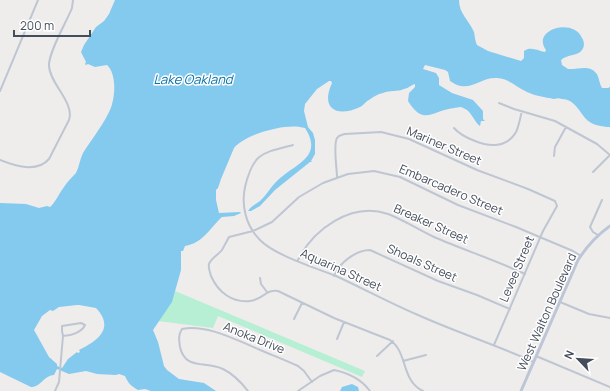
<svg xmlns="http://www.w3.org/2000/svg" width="610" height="391" font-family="Manrope,sans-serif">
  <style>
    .park { fill: #b7efd4 }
    .water { fill: #83caee; fill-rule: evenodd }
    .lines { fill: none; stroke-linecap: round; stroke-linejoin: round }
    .minor { stroke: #bec6d2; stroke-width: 2 }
    .secondary { stroke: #bdc6d6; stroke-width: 3 }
    .labels { text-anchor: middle; stroke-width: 3; stroke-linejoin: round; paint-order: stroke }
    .street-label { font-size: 12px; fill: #444d5a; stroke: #fff }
    .water-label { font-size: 13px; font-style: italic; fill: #0873a9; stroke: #fff }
  </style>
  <rect width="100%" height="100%" fill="#efecec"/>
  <path class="park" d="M175,291L365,371L362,377L218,316L213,328L158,321C166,310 171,304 175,291Z"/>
  <path class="water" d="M115,0H459C459,14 469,20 474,32C475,37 475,41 477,45L488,51L521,61L524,58V51C531,46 538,51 545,52L546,50C531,30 573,17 582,38C584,41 585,46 582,50C578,56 568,54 561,60L562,65L568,69C577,70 589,64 596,73C599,76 599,83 602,88H608L610,87V127C603,127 591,125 586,119C579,111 574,99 562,99C559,98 557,98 554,99C545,97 535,96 527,92C516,87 510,79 497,78C478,77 470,95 450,81L448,72L445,70L425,65L423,69L436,73L439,78V85L452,93L473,100L483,111V119L485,121H481L480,126C474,122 471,110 463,108C461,106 457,108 454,108C433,110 424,127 408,101L409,93L415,87V84C411,85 409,88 404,89C397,92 390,90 383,93C378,94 373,97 369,100C365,102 363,106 360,107C337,118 320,109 332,83L331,81H329L317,89L305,104L304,111L308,127L313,133L315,140V154L311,161L312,162H310L275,190L260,206L251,211H248C251,206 256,204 260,201C267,195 271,186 278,180C295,164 324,157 305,128C288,122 245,134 234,148L221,179L218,188L216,190V200L219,213L240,212L241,213L234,216L222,217C210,228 203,243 185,246L183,251H181V270L172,302L153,330L158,342L164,366L167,370L179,379L204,383L216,391H151L145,389L138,390C131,386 128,383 125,376L119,374L116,375L97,374L86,371L69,374L57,369L54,375C43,376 41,387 31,387L0,372V203L26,204L39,208L47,206L50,207C56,202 59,193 64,187C67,182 72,177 76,173C79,167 80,159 83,153C91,140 101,128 108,114C115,103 118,75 107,65L95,67L88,64L86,65L85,64L86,62L81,52L84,45L96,27L104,21L109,14ZM77,305H79L96,308C115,328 98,341 79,350L80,352L78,353L77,352L68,359L62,368L57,366V364L49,357L34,330L42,316L50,310L53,311L59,307Z
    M352,384L358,387L359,391H336H340L342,387Z"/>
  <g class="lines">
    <path class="minor" d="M0,91L38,0
      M499,103L514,109L555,121L597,144L610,155
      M454,128C460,135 467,138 475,141C489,147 507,148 516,132C519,126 520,118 522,111
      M293,145C262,153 253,153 245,187C241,206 246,226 260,240C274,255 316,268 336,276C364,289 390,303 418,315C456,332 496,345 534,362
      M554,156L555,147L566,127
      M0,160C15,166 37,173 49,159L69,120C75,103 50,84 49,66C48,53 67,21 72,8L73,0
      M593,172L610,155
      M337,177C337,169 333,145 337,138C339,135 342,135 345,134L381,132L409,139L477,170L528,189L555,201L557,206L543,231L494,345
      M598,235L593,232L590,227L602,200
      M298,260C313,230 351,201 388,214C404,220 419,230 434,237C464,250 495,260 525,274
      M334,276C339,263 356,250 370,250L438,281L477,295L510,309
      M260,278L261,284L267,292
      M560,302L589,314L610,318
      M294,319L302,303
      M81,323L85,325C82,332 71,336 63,336L62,331V326Z
      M337,339L344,322
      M377,356L393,341
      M536,356L610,387
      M403,361L426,355
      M55,391L59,382L63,336
      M248,391C241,382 233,374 223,369C205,361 185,370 180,347C179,340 178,335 182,329C207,324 236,340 258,349C272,355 285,360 298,366L304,371L312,382
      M298,391L320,376L334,370C349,373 361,379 370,391
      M423,391C401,381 408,352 390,340L334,318L278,291C266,289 262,300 250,301C232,303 218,292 211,276C210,272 208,268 209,264C211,258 218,255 222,250C224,246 227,241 229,237L253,231L272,222L299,197L323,183L348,174L374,171L400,177L458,205L516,227L573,251L581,256"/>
    <path class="secondary" d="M521,391L578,260C587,246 596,236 610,226"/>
  </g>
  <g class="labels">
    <g class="street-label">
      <text transform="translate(444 146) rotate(23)" y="4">Mariner Street</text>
      <text transform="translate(451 190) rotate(23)" y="4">Embarcadero Street</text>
      <text transform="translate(431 224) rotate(24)" y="4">Breaker Street</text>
      <text transform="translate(422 263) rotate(24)" y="4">Shoals Street</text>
      <text transform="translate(517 269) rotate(-67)" y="4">Levee Street</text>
      <text transform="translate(341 270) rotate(24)" y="4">Aquarina Street</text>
      <text transform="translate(547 312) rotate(-66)" y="4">West Walton Boulevard</text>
      <text transform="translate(254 338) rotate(22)" y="4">Anoka Drive</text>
    </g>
    <g class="water-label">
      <text x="193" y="84">Lake Oakland</text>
    </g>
  </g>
  <g transform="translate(578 359) rotate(295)" stroke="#ffffff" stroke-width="3" paint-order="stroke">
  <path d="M0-3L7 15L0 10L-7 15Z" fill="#444d5a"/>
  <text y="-6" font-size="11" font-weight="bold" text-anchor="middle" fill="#444d5a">N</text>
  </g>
  <path d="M14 30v6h76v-6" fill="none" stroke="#444d5a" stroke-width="2"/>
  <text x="20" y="30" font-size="12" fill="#444d5a" stroke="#ffffff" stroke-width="3" paint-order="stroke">200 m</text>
</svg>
